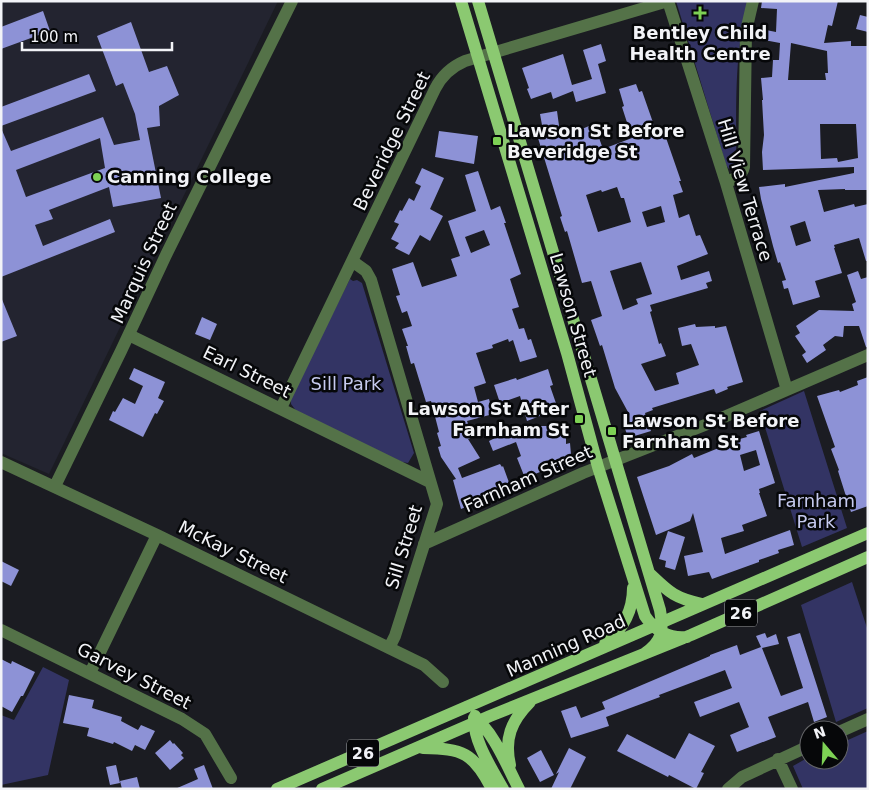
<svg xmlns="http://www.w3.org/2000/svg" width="869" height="790" font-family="'DejaVu Sans',sans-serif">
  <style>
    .built { fill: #232430 }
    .park { fill: #333464 }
    .building { fill: #8d92d6; fill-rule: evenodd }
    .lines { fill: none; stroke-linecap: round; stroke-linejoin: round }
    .minor { stroke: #547248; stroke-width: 12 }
    .major { stroke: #8bc971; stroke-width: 12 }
    .poi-dot { fill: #7dd154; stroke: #060709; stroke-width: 2 }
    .labels { text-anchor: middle; stroke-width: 5; stroke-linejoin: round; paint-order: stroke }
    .shield { fill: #060709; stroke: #abacb0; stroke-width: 1 }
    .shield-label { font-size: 16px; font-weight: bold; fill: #f2f3f7 }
    .poi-label { font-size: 18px; font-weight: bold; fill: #f2f3f7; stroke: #060709; text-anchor: start }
    .street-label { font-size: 18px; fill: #f2f3f7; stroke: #060709 }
    .park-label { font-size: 18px; fill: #c6caef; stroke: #060709 }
  </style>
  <rect width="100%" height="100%" fill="#1b1c22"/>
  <path class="built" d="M1,1H278L49,474L1,453Z"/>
  <path class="park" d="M676,1H749C733,53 737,110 736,164L729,169L726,165Z
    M350,279L353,281L357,280L362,283L414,453L408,463L402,462L297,412L291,404V396Z
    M804,391L847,528L802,547L760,411Z
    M852,582L868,631V708L836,722L801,605Z
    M43,667L69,680L48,775L1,785V715L14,720Z
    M868,731V789H803L793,766L809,757V760H839V744Z"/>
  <path class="building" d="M762,1H838L832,26L828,25L824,43L851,41V46H868V190H845V189L818,190L824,212L854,204L855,207L868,204V261H866L859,238L834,245L835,248H834L842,273L815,281L820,297L793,305L788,288L784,289L782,281L786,280L780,262L778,263L773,246L761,199L759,187L785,184V187L854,173V167L763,170L762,152L764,135L762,100H763L761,78L772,77L773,60H779L780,43L764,40L766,30L776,32L777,9L761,8ZM791,43L827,51L828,73H825L826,80H788ZM820,124H856L858,158L838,162L837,158L821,159ZM805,221L811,241L796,246L790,226Z
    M43,11L50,31L1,49V27Z
    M860,15L868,17V32L856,29Z
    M131,22L149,72L167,66L179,95L159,106L160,126L147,128L161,198L113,207L109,187L49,210L53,219L35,225L43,246L110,219L115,232L1,277V128L11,151L103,117L114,145L140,140L135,114L123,83L116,86L97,36ZM100,138L105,168L26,197L16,170Z
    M601,44L606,61L598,64L606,93L576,102L573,91L553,99L551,92L531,99L527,89L529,88L522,68L563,54L572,85L592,79L583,50Z
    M89,74L96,91L1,126V107Z
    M636,84L639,92L642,91L657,134L664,132L681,181H679L683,192L673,195L679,218L689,214L696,236L700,235L708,254L677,266L681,280L709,271L712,281L706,283L708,288L650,305L652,311L650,312L659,344L661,343L666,356L641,364L655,391L679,384L676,373L699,365L691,344L682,346L678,328L695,324L696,327L715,326V328L726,326L743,382L727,387L728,389L716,394L714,389L652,408L653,410L645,413L651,431L628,438L623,422L628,421L625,413L628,412L615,388L602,345L600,346L591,320L602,316L591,281L582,283L567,231L565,232L560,217L562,216L538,138L544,136L540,114L557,111L560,133L571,130L572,133L594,124L603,149L632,138L622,107L624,106L619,89ZM617,187L621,198H624L631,222L598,232L586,195L601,190L602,192ZM661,206L665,222L647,227L642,212ZM641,262L652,294L636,299L638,304L623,310L610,271Z
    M439,131L478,136L474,164L435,157Z
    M422,168L444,178L430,209L443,216L430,241L420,235L409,255L395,248L399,243L391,239L399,224L394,222L400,210L402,211L409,198L414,201L421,186L415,183Z
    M478,171L491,210L500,206L506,223H504L521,274L510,279L519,307L512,309L519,329L524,328L528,340L531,339L537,357L520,362L513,340L509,342L508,339L492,345L493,348L476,353L486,383L474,387L478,402L489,399L493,414L467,421L473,437L468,439L480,458L458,468L462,478L500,464L502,467L503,466L511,488L478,500V502L461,509L453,480L456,479L441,457L438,447L441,446L437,433L439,432L431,401L426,402L414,363L411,364L406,346H408L402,329L412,326L407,311L402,313L396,296L400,295L392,269L413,262L422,287L457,276L451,259L460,256L448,221L476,211L465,175ZM484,230L490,245L471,253L465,237Z
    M858,271L861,279L868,277V347H866L859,326H844L843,337L835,336L823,345L826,350L807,363L802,355L806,352L795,336L800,333L796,326L819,310L854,311L852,304L856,302L847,275Z
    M1,297L17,336L1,342Z
    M202,317L217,324L210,340L195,334Z
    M134,368L165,382L158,398L164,401L157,414L155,413L143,437L109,420L113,411L115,412L123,398L135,404L143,386L129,379Z
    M548,369L553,385L550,386L558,409L527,421L520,396L500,403L494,385L516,378L517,380Z
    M868,377V506L851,512L838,471L839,470L831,449L835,447L817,396L839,390L840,392L858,385L857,381Z
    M517,426H566V444L570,443L572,466L544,468L545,470L525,478L517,458L521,456L516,442L493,451L489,441L503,434L502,432Z
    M759,431L775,483L759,489L760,493H759L767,516L742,525L744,531L721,538L725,554L790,530L794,545L778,550L779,553L759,560V562L712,579L709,572L688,576L684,556L703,552L693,513L690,521L656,535L637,477L669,466L692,454L694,458L726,445L725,443L747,437L746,435ZM756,450L760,465L744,471L740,455Z
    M668,531L685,537L675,570L665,567L666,561L659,559Z
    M1,561L19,570L11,586L1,581Z
    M765,633L767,638L776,634L779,644L762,648L781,696L803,688L787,637L800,633L827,717L814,722L808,702L768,717L776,737L737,752L730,735L749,727L739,702L700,717L694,702L732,688L725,670L659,695L660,697L606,717L609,726L571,738L561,711L576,706L581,718L605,709L602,702L710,656V655L737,645L740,655L761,647L756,636Z
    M1,659L11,664L12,661L35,672L23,696H21L12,712L1,706Z
    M69,695L94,700L92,708L122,717L121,721L138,730L141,725L155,731L145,750L135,745L132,751L114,742L113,744L87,736L89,728L63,723Z
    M689,733L715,746L701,772L704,773L696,789L669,775L668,777L617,751L627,734L675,759Z
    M170,740L173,744L174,743L183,753L181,755L184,758L170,770L155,753Z
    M569,748L586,757L570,789H551L559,772L556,774Z
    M541,750L554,775L540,782L527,758Z
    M116,765L120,783L110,785L106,767Z
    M204,765L213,789H175L198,779L194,769Z
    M137,777L140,789H122L120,781Z"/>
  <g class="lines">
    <path class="minor" d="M668,1L726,183L787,390
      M726,183C733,179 742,176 744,167L746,31L753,1
      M352,261L366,271L371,280L437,504L395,636L389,648
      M129,335L430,482
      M281,408L435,89C442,75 451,67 465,61L668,1
      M1,462L157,535L424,665L443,682
      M55,486L121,351L166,255L292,1
      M424,544L583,473L710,423L868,355
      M1,630L182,719L205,734L231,778
      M90,673L157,535
      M839,732L868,719
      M778,759L792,789
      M728,789L742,777L809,746"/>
    <path class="major" d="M461,1L567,353L598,467L645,616C654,630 669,639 687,637
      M478,1L660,610C664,631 662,642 644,654
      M649,573C669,592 674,598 702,604
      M605,644C622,630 633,611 633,588
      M475,716C471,738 492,769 503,789
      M474,718C492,728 509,770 519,789
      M423,748C463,749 473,752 492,789
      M510,765C504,739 511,721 530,702
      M277,789C475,705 671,618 868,533
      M322,789L490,716L691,635L868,557"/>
  </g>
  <g class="poi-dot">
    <path d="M697.5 5.5h5v5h5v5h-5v5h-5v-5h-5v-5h5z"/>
    <rect x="492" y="136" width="10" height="10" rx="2.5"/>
    <circle cx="97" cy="177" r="5"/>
    <rect x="574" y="414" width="10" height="10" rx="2.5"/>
    <rect x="607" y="426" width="10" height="10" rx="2.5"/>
  </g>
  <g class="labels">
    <g class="shield">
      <rect x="725" y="599.5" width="32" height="27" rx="4"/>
      <rect x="347" y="739.5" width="32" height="27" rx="4"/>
    </g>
    <g class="shield-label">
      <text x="741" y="619">26</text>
      <text x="363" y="759">26</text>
    </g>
    <g class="poi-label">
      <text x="700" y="39" text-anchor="middle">Bentley Child<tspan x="700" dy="21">Health Centre</tspan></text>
      <text x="507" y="137">Lawson St Before<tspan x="507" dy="21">Beveridge St</tspan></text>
      <text x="107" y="183">Canning College</text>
      <text x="569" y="415" text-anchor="end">Lawson St After<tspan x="569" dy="21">Farnham St</tspan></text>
      <text x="622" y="427">Lawson St Before<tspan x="622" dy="21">Farnham St</tspan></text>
    </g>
    <g class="street-label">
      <text transform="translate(392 141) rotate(-64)" y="6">Beveridge Street</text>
      <text transform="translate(745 190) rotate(73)" y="6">Hill View Terrace</text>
      <text transform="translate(144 263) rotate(-65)" y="6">Marquis Street</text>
      <text transform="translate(573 315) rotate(74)" y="6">Lawson Street</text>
      <text transform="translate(247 372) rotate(26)" y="6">Earl Street</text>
      <text transform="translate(528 479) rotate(-24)" y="6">Farnham Street</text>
      <text transform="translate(404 547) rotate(-73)" y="6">Sill Street</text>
      <text transform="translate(233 552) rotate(26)" y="6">McKay Street</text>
      <text transform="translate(566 646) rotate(-24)" y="6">Manning Road</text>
      <text transform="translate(134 676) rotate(27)" y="6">Garvey Street</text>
    </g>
    <g class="park-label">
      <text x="346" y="390">Sill Park</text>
      <text x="816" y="507">Farnham<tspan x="816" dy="21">Park</tspan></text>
    </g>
  </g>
  <rect width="869" height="790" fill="none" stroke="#f2f3f7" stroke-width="5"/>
  <g transform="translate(824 745) rotate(341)"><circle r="24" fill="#060709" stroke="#646568"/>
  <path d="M0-4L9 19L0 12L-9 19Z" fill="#7dd154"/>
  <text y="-8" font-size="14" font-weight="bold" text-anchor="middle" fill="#f2f3f7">N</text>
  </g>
  <path d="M22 42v8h150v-8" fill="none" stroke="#f2f3f7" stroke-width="2.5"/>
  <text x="30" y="42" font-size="15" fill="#f2f3f7" stroke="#060709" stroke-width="4" paint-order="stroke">100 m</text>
</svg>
